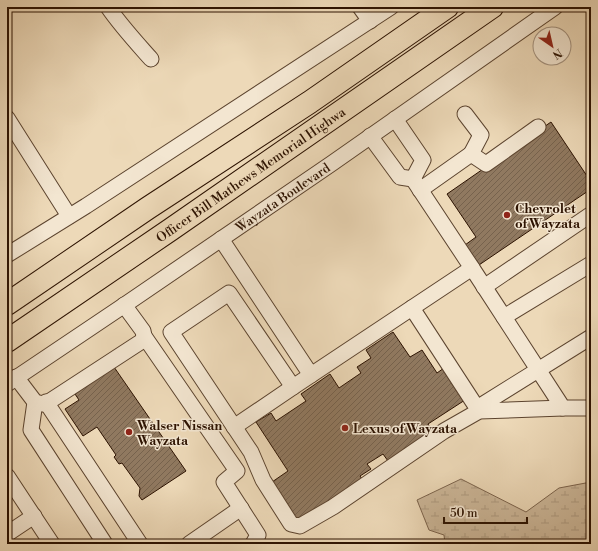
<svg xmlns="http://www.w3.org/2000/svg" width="598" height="551" font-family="'Libre Bodoni',serif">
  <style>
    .wetland { fill: url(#wetland-marsh); stroke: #7c644d }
    .building { fill: url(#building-hatch); stroke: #2c1201 }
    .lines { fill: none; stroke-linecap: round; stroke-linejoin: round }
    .minor-casing { stroke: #5c442f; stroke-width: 17 }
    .highway-casing { stroke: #2c1201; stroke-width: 24 }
    .minor { stroke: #f3e6d1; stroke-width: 15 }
    .highway { stroke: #edd9b8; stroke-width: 22 }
    .poi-dot { fill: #8f2418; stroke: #f3e6d1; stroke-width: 1.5 }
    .labels { text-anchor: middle; stroke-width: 3; stroke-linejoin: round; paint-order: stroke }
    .street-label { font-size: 13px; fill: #2c1201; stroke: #f3e6d1 }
    .poi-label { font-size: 13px; font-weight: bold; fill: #2c1201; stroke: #f3e6d1; text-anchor: start }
  </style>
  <defs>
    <pattern id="wetland-marsh" width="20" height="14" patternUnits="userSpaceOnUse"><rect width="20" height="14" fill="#ccb799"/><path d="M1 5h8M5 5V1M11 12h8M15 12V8" fill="none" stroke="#af9c82"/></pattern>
    <pattern id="building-hatch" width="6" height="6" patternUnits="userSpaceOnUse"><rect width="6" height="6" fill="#907960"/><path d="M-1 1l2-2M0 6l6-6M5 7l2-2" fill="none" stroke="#76624d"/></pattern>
  </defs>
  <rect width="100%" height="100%" fill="#edd9b8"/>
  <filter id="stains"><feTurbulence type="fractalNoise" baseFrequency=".005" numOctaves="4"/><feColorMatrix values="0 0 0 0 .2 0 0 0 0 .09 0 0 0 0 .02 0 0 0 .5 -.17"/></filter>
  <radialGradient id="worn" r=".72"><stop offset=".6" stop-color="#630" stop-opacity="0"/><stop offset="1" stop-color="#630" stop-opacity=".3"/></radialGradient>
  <path class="wetland" d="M461,479L526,512L559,488L591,482V544H445L444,535L429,530L417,500Z"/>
  <path class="building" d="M551,122L591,182V189L479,265L465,245L476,237L447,194Z
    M393,332L410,357L422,350L437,373L444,368L465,400L428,424L432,431L388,461L383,454L367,464L371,469L360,476L362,479L298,522L272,482L288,471L256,422L271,413L276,421L306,401L301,394L330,374L339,388L361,373L357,367L371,358L366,350Z
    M114,367L186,471L142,500L139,496L140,488L122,463L119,464L114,457L116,455L97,427L83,436L65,409L79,400L75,394Z"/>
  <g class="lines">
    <defs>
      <g id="minor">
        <path d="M108,7C121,26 136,42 151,59"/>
        <path d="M360,7L370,21"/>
        <path d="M465,114L481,135L471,154"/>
        <path d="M7,118L69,216"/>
        <path d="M395,119L423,160L413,179"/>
        <path d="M420,190L471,154L486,164L538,127"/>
        <path d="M221,239L311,375L472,268L413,179L400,177L370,136"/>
        <path d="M7,255L86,206L391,7"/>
        <path d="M472,268L563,408H591"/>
        <path d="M484,287L590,215"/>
        <path d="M412,308L479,411"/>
        <path d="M504,317L591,264"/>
        <path d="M144,336L237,471L224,482L258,535L253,544"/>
        <path d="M311,375L293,387L229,293L171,332L251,452L263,480L291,524L300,526L333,507L444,431L479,411L563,408"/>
        <path d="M16,377L35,402L43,404L50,401L142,341L144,336L143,331L124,305"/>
        <path id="s1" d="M7,384L126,304L331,164L555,7"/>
        <path d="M35,402L31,430L105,544"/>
        <path d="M46,402L140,544"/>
        <path d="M477,408L591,337"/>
        <path d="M234,427L293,387"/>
        <path d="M7,476L52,544"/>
        <path d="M7,534L34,516"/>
        <path d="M189,544L241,508"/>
      </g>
      <g id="highway">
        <path d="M7,304L148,208L310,102L447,7"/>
        <path id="s2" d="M7,341L170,230L492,7"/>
      </g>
    </defs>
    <use href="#minor" class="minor-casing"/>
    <use href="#highway" class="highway-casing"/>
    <use href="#minor" class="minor"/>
    <use href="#highway" class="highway"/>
  </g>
  <g class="poi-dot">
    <circle cx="507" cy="215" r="4"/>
    <circle cx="345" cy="428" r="4"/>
    <circle cx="129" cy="432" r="4"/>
  </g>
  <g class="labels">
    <g class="street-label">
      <text dy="5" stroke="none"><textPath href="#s2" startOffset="295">Officer Bill Mathews Memorial Highwa</textPath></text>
      <text dy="5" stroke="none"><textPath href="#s1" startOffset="333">Wayzata Boulevard</textPath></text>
    </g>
    <g class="poi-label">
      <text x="515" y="213">Chevrolet<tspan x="515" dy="15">of Wayzata</tspan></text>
      <text x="137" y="430">Walser Nissan<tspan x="137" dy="15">Wayzata</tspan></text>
      <text x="353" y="433">Lexus of Wayzata</text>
    </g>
  </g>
  <rect width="598" height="551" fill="none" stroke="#edd9b8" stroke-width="24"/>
  <rect x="8" y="8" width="582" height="535" fill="none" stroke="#2c1201" stroke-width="2"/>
  <rect x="12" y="12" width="574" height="527" fill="none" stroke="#2c1201"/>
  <g transform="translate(552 46) rotate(146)"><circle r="19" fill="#f3e6d1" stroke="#a3917e"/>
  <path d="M0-3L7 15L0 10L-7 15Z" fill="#8f2418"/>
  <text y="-6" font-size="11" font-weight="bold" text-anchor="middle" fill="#2c1201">N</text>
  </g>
  <path d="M444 517v6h83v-6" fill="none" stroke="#2c1201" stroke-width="2"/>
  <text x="450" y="517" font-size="12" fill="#2c1201" stroke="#f3e6d1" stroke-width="3" paint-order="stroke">50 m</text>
  <rect width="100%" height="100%" filter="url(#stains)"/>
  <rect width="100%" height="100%" fill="url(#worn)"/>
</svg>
